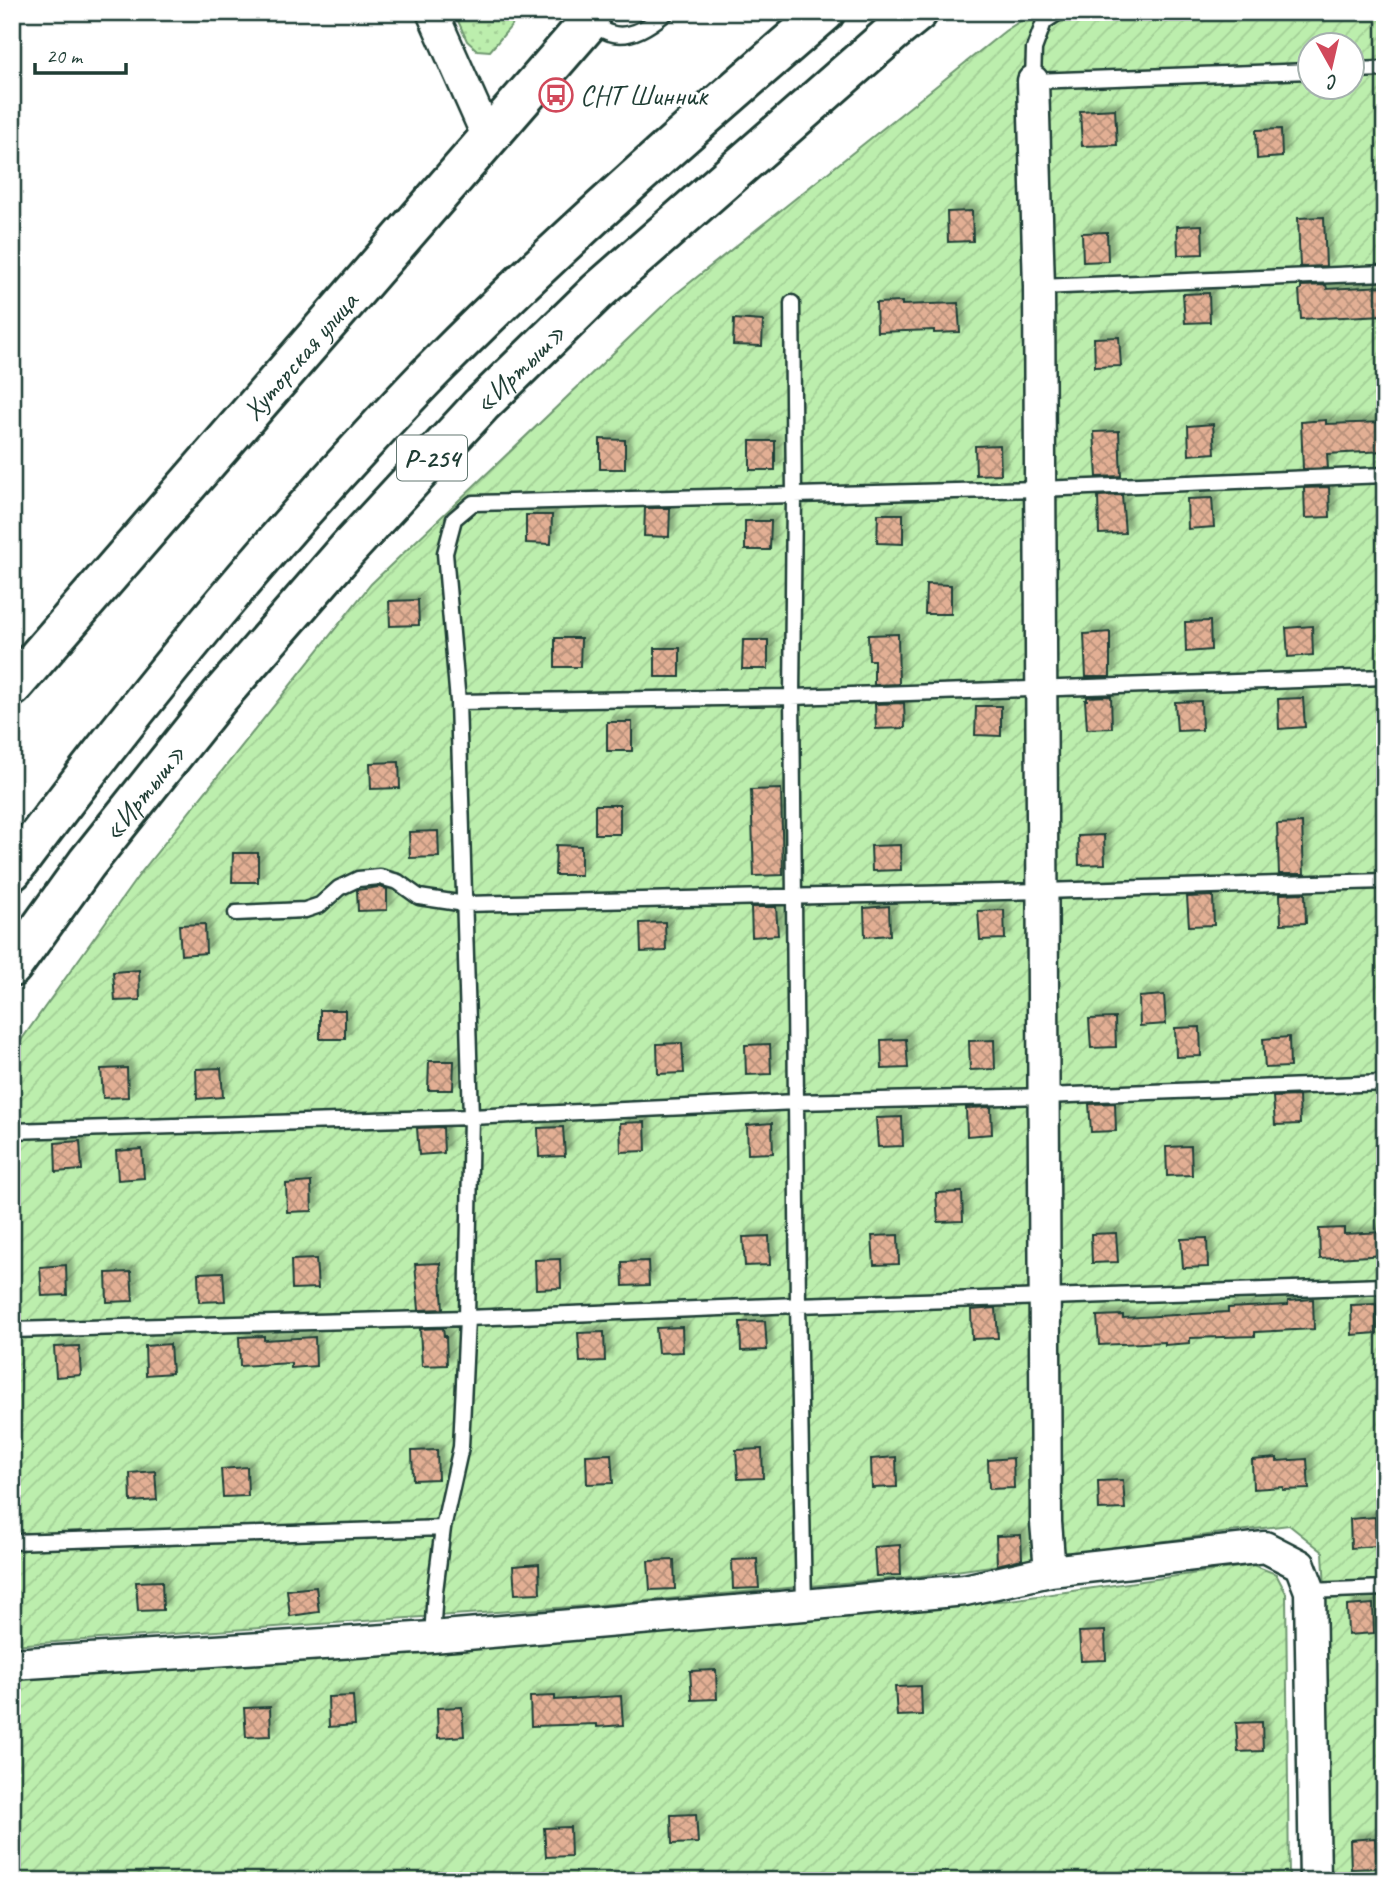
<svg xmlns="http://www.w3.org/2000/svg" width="1397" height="1893" font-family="Caveat,sans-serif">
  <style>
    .grass { fill: url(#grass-dots); stroke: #6e9670; stroke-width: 2 }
    .garden { fill: url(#garden-furrows); stroke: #6e9670; stroke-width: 2; fill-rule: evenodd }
    .building { fill: url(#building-cross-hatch); stroke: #1f3d34; stroke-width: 2; filter: url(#shadow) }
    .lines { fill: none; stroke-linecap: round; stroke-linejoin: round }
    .lane-casing { stroke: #1f3d34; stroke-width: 19 }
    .street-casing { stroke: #1f3d34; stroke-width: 35 }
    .secondary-casing { stroke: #1f3d34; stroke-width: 44 }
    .highway-casing { stroke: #1f3d34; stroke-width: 44 }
    .lane { stroke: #fff; stroke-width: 14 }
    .street { stroke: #fff; stroke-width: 30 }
    .secondary { stroke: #fff; stroke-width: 38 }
    .highway { stroke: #fff; stroke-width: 38 }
    .labels { text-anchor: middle; stroke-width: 6; stroke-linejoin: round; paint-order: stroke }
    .shield { fill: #fff; stroke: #627771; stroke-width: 2 }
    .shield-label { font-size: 26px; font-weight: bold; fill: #1f3d34 }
    .poi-label { font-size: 28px; fill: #1f3d34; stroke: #fff; text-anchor: start }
    .street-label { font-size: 28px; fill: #1f3d34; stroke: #fff }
  </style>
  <defs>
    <pattern id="grass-dots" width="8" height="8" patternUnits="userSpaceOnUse" patternTransform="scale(1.75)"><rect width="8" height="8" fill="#bceead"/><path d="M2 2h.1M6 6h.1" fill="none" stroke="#a1cd95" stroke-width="1.8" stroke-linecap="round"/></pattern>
    <pattern id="garden-furrows" width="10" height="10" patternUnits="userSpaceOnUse" patternTransform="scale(1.75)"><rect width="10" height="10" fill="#bceead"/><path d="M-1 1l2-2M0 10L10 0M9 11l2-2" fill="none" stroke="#a1cd95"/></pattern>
    <pattern id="building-cross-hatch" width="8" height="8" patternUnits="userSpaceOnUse" patternTransform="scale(1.75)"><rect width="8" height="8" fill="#e2af94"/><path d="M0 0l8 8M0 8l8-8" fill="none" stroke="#b7907a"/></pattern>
    <filter id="shadow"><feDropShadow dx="6" dy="-6" stdDeviation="2" flood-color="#0004"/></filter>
  </defs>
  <rect width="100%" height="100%" fill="#fff"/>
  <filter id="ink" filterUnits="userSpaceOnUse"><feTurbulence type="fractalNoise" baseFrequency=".0143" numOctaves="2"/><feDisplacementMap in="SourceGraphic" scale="14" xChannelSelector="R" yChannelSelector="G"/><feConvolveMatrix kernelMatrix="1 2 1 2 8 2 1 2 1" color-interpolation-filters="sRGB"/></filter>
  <g filter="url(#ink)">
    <path class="grass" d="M454,12H523L490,51L477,50L467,41Z"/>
    <path class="garden" d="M1034,12H1385V1881H1324L1326,1609L1323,1552L1289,1525L1222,1533L921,1576L600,1605L12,1645V1053L139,875L371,584L672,297L1005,31ZM1310,46H1352V88H1310Z
      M1253,1565L1276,1574L1286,1593L1289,1881H12V1678L1010,1600Z"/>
    <path class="building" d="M1115,109L1117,145L1082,146L1080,111Z
      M1281,129L1282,157L1257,159L1256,130Z
      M972,211L973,241L948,242L947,212Z
      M1324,217L1326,266L1300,267L1298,218Z
      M1202,225L1203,254L1178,255L1177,226Z
      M1107,232L1108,261L1083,262L1082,233Z
      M1326,285L1327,289L1385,286V315L1301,319L1299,290L1301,289V286Z
      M1209,293L1210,322L1185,323L1183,294Z
      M902,302V305L958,303L960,332L934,333V330L877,332L876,303Z
      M734,319L763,321L762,346L733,345Z
      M1119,337L1121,366L1095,367L1094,338Z
      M1326,420V424L1385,422V451L1327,454L1328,468L1303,469L1301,422Z
      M1213,424L1215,453L1189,455L1188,426Z
      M1119,431L1121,476L1097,477L1094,432Z
      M600,439L625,440V469H600Z
      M750,441H775V470H750Z
      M1000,445L1001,474L976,475L975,446Z
      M1329,487L1330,517L1305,518L1304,488Z
      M1122,495L1125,533L1099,534L1098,496Z
      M1212,498L1214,527L1188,529L1187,499Z
      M645,508H670L669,537L644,536Z
      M878,514H903V544L877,543Z
      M526,515H552L551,544L526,543Z
      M745,521H771L770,550H745Z
      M926,584L951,585V614H925Z
      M418,600L419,625L390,626L389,601Z
      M1210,621L1211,650L1186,652L1185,622Z
      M1312,626L1313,655L1288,657L1286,628Z
      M1110,632V677H1086L1084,634Z
      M898,634L899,684L874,685V660H869L868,635Z
      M555,638H581L580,667H555Z
      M743,640H768V669H742Z
      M655,648H680V677H655Z
      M1111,696L1112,728L1087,729L1085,700H1087V697Z
      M1303,698L1305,727L1279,729L1278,699Z
      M1201,701L1202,730L1177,731L1175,702Z
      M904,703L905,728L876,729L875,704Z
      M976,706H1001V736L975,735Z
      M607,722H632V751H607Z
      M399,762L400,788L371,789L370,763Z
      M781,789L783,875L754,876L751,790Z
      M595,805H620V834H595Z
      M1302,823L1304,874H1279L1277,824Z
      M438,831L439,857L410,858L409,832Z
      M1104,835L1105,864L1079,865L1078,836Z
      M556,845L581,846V875H555Z
      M900,845L901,870L872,871L871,846Z
      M233,853H258V882H232Z
      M379,887L387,889V910L358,911L357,890Z
      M1305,893L1306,923L1281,924L1280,894Z
      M1213,896L1214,925L1189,926L1187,897Z
      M889,906L890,935L865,937L864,908Z
      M751,907H776L778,935L752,937Z
      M1004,910L1005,939L980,940L978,911Z
      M665,922L666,951L641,952L640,923Z
      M205,924L206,953L181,955L179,925Z
      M139,970L140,1000L115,1001L113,972Z
      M1164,995L1166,1024L1140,1026L1139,997Z
      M320,1010H345V1039H320Z
      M1115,1018L1116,1047L1091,1048L1089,1019Z
      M1200,1027L1201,1056L1176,1057L1175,1028Z
      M1289,1037L1290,1067L1265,1068L1263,1039Z
      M906,1039L908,1068L882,1069L881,1040Z
      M994,1040L995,1069L970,1070L969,1041Z
      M682,1043L684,1073L658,1074L657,1044Z
      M770,1044L771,1074L746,1075L745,1045Z
      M429,1061H454L453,1090H428Z
      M127,1068L128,1097L103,1098L101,1069Z
      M221,1068L223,1097L197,1099L196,1069Z
      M1299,1096L1300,1124L1275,1125L1273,1097Z
      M1115,1103L1116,1131L1091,1132L1089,1104Z
      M991,1107L992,1134L967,1136L966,1108Z
      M902,1117L903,1146L878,1147L876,1118Z
      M645,1122L646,1151L621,1152L620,1123Z
      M772,1123L773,1153L748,1154L747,1125Z
      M443,1127L444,1153L419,1155L417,1128Z
      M563,1127L565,1156L539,1157L538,1128Z
      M80,1141L82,1170L56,1172L55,1143Z
      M1191,1146L1192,1175L1167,1176L1166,1147Z
      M142,1149L144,1178L118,1180L116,1151Z
      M311,1182L312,1211L287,1212L286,1184Z
      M962,1192L963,1221L938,1222L936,1193Z
      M1344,1228V1234L1385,1232V1255L1320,1259L1319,1229Z
      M1116,1233L1118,1262L1092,1263L1091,1234Z
      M898,1235L899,1264L874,1265L872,1236Z
      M769,1236L770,1265L745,1266L743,1237Z
      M1207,1238L1208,1267L1183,1268L1181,1239Z
      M316,1259L318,1288L292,1289L291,1260Z
      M560,1259L561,1288L536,1289L535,1260Z
      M648,1261L649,1285L623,1286L622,1262Z
      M440,1263L443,1309L419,1310L415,1264Z
      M66,1265L67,1295L42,1296L40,1267Z
      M131,1272L133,1301L107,1302L106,1273Z
      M223,1272L225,1301L199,1302L198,1273Z
      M1313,1299L1314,1329L1255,1332V1336L1190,1338V1343L1165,1345V1342L1099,1345L1097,1316L1123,1315V1318L1228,1312V1308L1288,1305V1301Z
      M1376,1304L1377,1333L1352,1335L1351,1305Z
      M996,1308L998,1338L972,1339L971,1310Z
      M765,1321L767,1350L741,1351L740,1322Z
      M682,1327L683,1352L658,1353L656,1328Z
      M443,1328L444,1336H446L447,1365L422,1366L420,1329Z
      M604,1332L605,1361L580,1362L578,1333Z
      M264,1336V1340L315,1337L316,1366L291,1368V1363L240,1366L239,1337Z
      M170,1344L172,1373L146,1375L145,1346Z
      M79,1346L81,1375L56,1377L54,1347Z
      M762,1449L763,1478L738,1479L736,1450Z
      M437,1450L438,1479L413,1480L412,1451Z
      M611,1454L613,1483L587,1484L586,1455Z
      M896,1457L897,1487L872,1488L871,1459Z
      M1013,1458L1014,1488L989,1489L988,1460Z
      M1277,1458V1461L1307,1459L1309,1489L1283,1490V1487L1253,1489L1252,1460Z
      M247,1467L248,1496L223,1497L221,1469Z
      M155,1471L157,1500L131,1502L130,1473Z
      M1123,1480L1125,1509L1099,1510L1098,1481Z
      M1375,1517L1376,1546L1351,1548L1350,1519Z
      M1021,1535L1022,1559L997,1565L996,1536Z
      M900,1545L901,1575L876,1576L874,1547Z
      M757,1559L759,1588L733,1589L732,1560Z
      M674,1560L675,1589L650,1590L648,1561Z
      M539,1564L540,1593L515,1594L513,1566Z
      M162,1581L163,1610L138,1611L136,1582Z
      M316,1587L319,1612L290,1616L287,1590Z
      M1373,1604L1374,1633L1348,1635L1347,1606Z
      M1105,1631L1106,1660L1081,1661L1079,1632Z
      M716,1670L717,1699L692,1700L690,1671Z
      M921,1686L922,1715L897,1716L895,1687Z
      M353,1696L355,1725L329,1727L328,1697Z
      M555,1696V1700L621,1696L623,1725L597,1727V1724L531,1726L530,1697Z
      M270,1707L271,1736L246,1737L244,1708Z
      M462,1707L464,1736L438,1738L437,1708Z
      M1262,1722L1263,1751L1238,1752L1236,1723Z
      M696,1814L698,1843L672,1844L671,1815Z
      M570,1827L571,1856L546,1857L544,1828Z
      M1375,1838L1377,1868L1351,1869L1350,1840Z"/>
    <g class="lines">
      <defs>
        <path id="lane" d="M1059,12L1044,22L1034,49L1033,81L1310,71
          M590,23C596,26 603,31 610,33C631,40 652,24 667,12
          M1352,70L1385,69
          M1039,287L1385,273
          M792,303L794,495L792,697L798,1305L804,1605
          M458,702L792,697L1385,677
          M236,913L305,910L320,905L339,888L358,879L380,877L398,882L419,897L465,904L1043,891L1385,881
          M12,1131L471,1117L796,1102L1045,1096L1385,1083
          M12,1330L467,1318L798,1305L1385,1286
          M12,1542L443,1528
          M1310,1591L1385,1588
          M432,1637L435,1591L443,1528L461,1447L467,1318L471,1117L458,702L445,553L454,519L473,503L1040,489L1385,475"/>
        <path id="street" d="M432,12L488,138
          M1033,81L1039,287L1046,1522L1050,1571L1265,1547L1300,1565L1310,1591L1315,1881
          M12,1664L432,1637L804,1605L965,1590L1050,1571"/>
        <g id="secondary">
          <path id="s1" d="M12,687L589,22"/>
        </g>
        <g id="highway">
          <path d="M12,871C124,721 241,576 368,439C391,414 414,389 438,365C561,241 693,126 825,12"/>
          <path id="s2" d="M12,967L87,863L220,696L347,550L481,405L597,292L892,33L918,12"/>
        </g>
      </defs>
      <use href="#lane" class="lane-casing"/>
      <use href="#street" class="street-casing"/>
      <use href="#secondary" class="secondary-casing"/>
      <use href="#highway" class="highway-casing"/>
      <use href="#lane" class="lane"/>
      <use href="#street" class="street"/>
      <use href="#secondary" class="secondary"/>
      <use href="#highway" class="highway"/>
    </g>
  </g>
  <defs>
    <symbol id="bus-ring" viewBox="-11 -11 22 22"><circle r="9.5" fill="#fff" stroke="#d1495b" stroke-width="1.5"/><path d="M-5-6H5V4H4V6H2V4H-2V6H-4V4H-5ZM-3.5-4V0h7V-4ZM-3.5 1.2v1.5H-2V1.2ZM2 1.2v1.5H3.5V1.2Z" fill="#d1495b"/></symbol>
  </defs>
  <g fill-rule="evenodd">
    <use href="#bus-ring" x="537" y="76" width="38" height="38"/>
  </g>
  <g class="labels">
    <rect class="shield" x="397" y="435.5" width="70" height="45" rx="5"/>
    <g class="shield-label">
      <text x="432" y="467">Р-254</text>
    </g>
    <g class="poi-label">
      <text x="580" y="105">СНТ Шинник</text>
    </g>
    <g class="street-label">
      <text dy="10" stroke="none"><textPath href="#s1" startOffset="439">Хуторская улица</textPath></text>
      <text dy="10" stroke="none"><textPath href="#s2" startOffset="786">«Иртыш»</textPath></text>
      <text dy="10" stroke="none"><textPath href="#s2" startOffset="219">«Иртыш»</textPath></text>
    </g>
  </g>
  <rect width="1397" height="1893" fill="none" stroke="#fff" stroke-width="42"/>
  <rect x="21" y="21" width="1355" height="1851" fill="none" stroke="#1f3d34" stroke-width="2.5" filter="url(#ink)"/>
  <g transform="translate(1331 66) rotate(172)"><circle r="33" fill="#ffffff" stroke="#a5b1ae" stroke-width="2"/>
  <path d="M0-5L12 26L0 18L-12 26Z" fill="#d1495b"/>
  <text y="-10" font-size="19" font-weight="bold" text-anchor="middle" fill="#1f3d34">С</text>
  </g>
  <path d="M35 63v10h91v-10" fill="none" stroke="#1f3d34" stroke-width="3.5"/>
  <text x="46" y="63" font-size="21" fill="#1f3d34" stroke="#ffffff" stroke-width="5" paint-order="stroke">20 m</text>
</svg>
